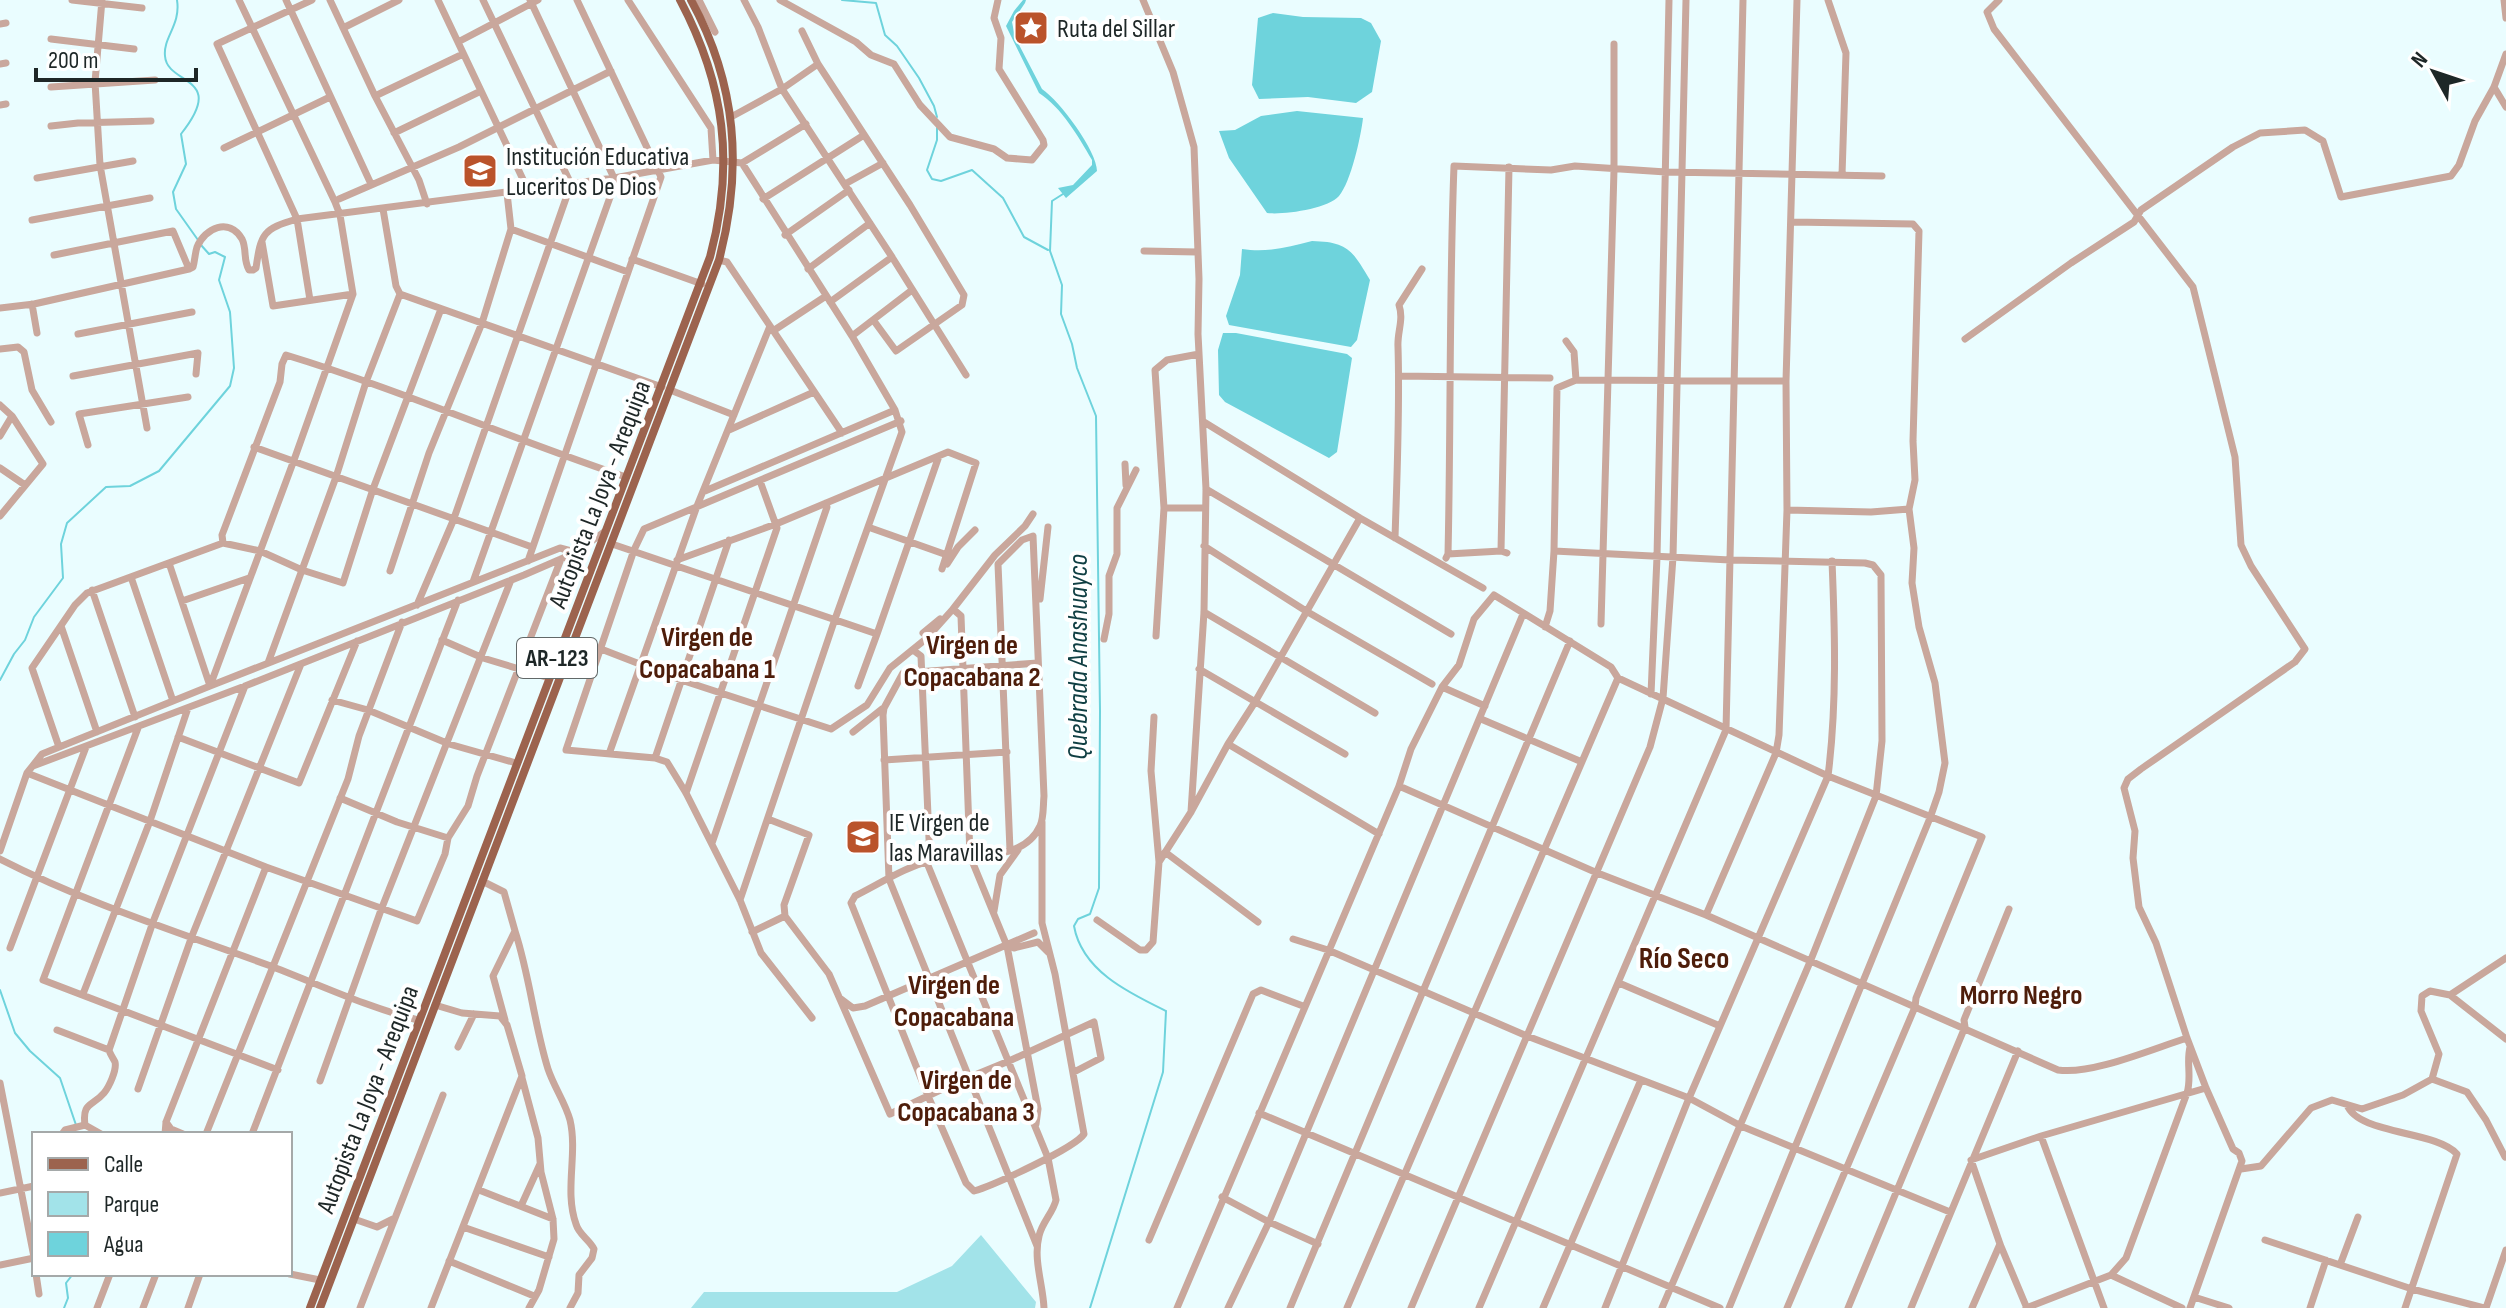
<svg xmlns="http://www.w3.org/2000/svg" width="2506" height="1308" font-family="'Sofia Sans Condensed',sans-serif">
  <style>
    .green { fill: #a2e3e9 }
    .water { fill: #6ed3dc }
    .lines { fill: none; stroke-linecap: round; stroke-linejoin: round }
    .stream { stroke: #6ed3dc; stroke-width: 2 }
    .minor { stroke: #c9a79c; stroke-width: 7 }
    .major { stroke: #9c634e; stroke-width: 8 }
    .labels { text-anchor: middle; stroke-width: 8; stroke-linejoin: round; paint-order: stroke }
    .shield { fill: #fff; stroke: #626868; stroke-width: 2 }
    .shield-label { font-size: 24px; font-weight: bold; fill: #1e2727 }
    .poi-label { font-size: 26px; fill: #1e2727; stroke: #fff; text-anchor: start }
    .street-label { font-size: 26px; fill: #1e2727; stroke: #fff }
    .neighbourhood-label { font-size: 28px; font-weight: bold; fill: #4e1d0a; stroke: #fff }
    .water-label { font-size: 28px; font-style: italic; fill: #103f43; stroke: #fff }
    .quarter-label { font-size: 30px; font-weight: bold; fill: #4e1d0a; stroke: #fff }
  </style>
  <rect width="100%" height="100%" fill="#eafdff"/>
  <path class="green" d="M981,1235L1036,1302L1035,1308H691L704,1292H897L952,1266Z"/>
  <path class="water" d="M1023,0H1026L1025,3L1012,22L1015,37L1042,89C1060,101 1097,151 1097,171L1066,198L1058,188L1073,185L1092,165V160C1078,136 1062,108 1039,93L1006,26L1014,11Z
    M1273,13L1303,17L1361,18L1371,23L1381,41L1372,92L1356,103L1308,97L1259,99L1252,85L1258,18Z
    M1297,111L1363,118C1361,136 1351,182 1339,196C1328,209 1283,215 1267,213L1229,158L1219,131L1235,130L1261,116Z
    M1312,241C1348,242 1352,250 1370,280L1357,340L1351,347L1229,325L1226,316L1240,275L1242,249C1267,253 1288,247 1312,241Z
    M1223,333H1236L1347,354L1352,358L1337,452L1329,458L1225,402L1219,395L1218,350Z"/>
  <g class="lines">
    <path class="stream" d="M177,0C181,25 163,37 165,56C167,86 228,75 181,134L186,164L173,192L176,209L198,240
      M842,0L876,3L885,35L897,46L919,78L934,106L937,117
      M937,128V140L927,170L932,179L941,181L972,170L1003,198L1024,237L1048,250
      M1063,194L1052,201L1050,251L1062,285L1061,314L1072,344L1077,368L1096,416L1100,711L1099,888L1090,914L1078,919L1074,926C1082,971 1129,993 1166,1011L1163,1072L1090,1308
      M0,680L14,654L25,640L34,617L63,578L61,544L67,523L106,487L130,486L159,471L230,386L234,368L230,312L219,280L225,257L215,252L209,254L201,245
      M0,990L15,1033L30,1051L60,1078L76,1125
      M64,1308L68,1298L66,1283L73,1274"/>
    <path class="minor" d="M72,0L142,8
      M102,0L95,82L100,165L147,428
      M286,0L371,184
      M330,0L375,96L419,180L427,204
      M438,0L528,190
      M628,0L711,128L713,160
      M699,0L715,32
      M744,0L758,27L782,89L892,257L830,302
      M780,0L856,42L871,55L894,64L920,105L950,137L994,149L1007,158L1032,160L1044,145L1043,140L999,69L1001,38L994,18L998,0
      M1143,0L1173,72L1194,147L1199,279L1198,334L1206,489L1204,612L1191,812
      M1828,0L1846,53L1842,175
      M1999,0L1987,12L1994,29L2193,287L2235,457L2241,545L2251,566L2305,649L2295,662L2141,769L2128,779L2124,788L2135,831L2133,858L2139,907L2156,943L2187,1038L2206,1088L2233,1149L2239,1153L2242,1161L2190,1308
      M2504,0L2506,18
      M0,24L6,23
      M343,28L399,0
      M802,31L818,64L910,205L964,295L962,305L896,351L874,321
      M51,39L134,49
      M458,42L538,0
      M0,64L6,63
      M51,87L155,80
      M2494,87L2506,107
      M375,96L463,54
      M0,105L6,104
      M731,117L782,89L818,64
      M51,126L78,123L151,121
      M394,133L481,91
      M224,148L330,97
      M37,178L133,161
      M845,184L883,163
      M339,199L459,147L611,71
      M763,199L864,135
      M32,220L150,198
      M511,229L628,272
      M785,235L849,190
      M262,242L273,306L353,294
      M1144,251L1197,252
      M54,255L173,231L189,269
      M892,257L966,375
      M632,259L702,284
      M719,260L727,262L842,433
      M808,269L870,223
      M400,294L662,387
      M310,300L297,219L217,44L312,0
      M32,304L37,333
      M0,308L34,304L189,269L193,267C195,260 195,253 197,247C205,228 229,217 242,239C247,249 243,260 249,270H253L256,268C261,233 263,229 297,219L614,178L713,160L742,163L806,124
      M773,331L826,296
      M78,334L192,312
      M852,336L912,290
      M1965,339L2071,263L2134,222L2141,210L2233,147L2260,133L2305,130L2323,141L2341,197L2451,176L2459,165L2475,121L2494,87L2506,54
      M1566,341L1574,352L1576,380
      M0,349L18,347L24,352L32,390L51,422
      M73,376L198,353L196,374
      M1400,376L1550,378
      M670,390L734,415
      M0,405L12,416L43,464L0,516
      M1204,422L1360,518L1483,588
      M729,430L814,392
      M0,436L12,416
      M88,445L79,414L188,397
      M254,447L532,547
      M1125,464L1126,485
      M0,468L25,485
      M1206,489L1451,634
      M705,491L895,410
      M1164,508H1205
      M1787,510L1871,512L1909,509
      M1033,514L1025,526L995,555L953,609L961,616L970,856L1007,946L1038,1109L1036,1124
      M868,527L947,555
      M1395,538C1397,474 1400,410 1398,347C1397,332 1404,320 1399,305L1422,269
      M223,543L222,535L280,382L282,364L286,355C401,390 512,439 626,477
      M612,544L877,634L858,686
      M1204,546L1306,611L1432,684
      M1501,551L1509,167
      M1554,551L1557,388L1576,380L1786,381
      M1448,554C1451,425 1449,295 1454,166L1551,170L1575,166L1666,172L1882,176
      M1446,558L1448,554L1501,551L1507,553
      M677,560L776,524L948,452L976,463L942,569
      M528,561L661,177L577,0
      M169,563L210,686L560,548L575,552
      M947,564L958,547L975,530
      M390,571L429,453L482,323L511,229L507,193
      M131,577L173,701
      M473,582L614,186V178L530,0
      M92,590L135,717
      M1040,599L1048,527
      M182,601L249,578
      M417,605L453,521L571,184L483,0
      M1204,612L1375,713
      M1601,624L1614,170V44
      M61,626L97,732
      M1545,627L1550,611L1554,551L1730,560L1865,563L1873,565L1881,575L1882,741L1876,796L1810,962L1662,1308
      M923,633L940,619
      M877,634L939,456
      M1156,636L1164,508L1155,370L1167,360L1199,354
      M1104,639L1109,614V576L1117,554V508L1136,470
      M442,640L483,658L549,678
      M601,649L681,680L831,729L867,705L890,668L927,638L953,609
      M913,650L921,656L930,861
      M268,663L336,477L366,382L400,294L396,286L383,209
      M1199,669L1345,754
      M1442,687L1485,706
      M1651,694L1657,557L1669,0
      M332,700L368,710L449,744L516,763
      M1154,717L1151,771L1159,862
      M1481,719L1582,762
      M138,728L43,980L278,1070
      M853,732L882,709
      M178,737L299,783L357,641
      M1228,744L1379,834
      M59,747L32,668L75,605L87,593L223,543L260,551L302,570L343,583L373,489L441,309
      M609,754L697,506L770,326
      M655,758L729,540
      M884,760L1007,752
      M33,766L245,686L524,575L577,552L604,532
      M27,773L266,867L417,921L445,854L448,838L468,806L477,776L561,559
      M1399,786L1595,872L1706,915L2058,1070C2092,1075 2152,1049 2187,1038
      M686,793L777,528L760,481
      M340,798L397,822L448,838
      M768,819L809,835L784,905L785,916L829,974L890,1114L953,1084L1009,1061L1094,1022L1101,1058L1074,1072
      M712,843L827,507L826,503
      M1010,850L998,564L1022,540L1033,536L1044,796C1043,805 1044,818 1040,826C1023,864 966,853 933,860C907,866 879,884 855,896L851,903L928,1096L966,1183L974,1191C994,1185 1075,1148 1084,1134L1055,974L1042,923V822
      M0,851L27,773L42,754L210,686L294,460L353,294L340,215L335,202L239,0
      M1165,852L1258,922
      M0,859C86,903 178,932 268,965C318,984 366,1007 418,1020
      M927,863L1048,1158L1056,1200C1053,1213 1042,1222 1039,1236C1033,1259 1043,1285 1044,1308
      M482,881L504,892L515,931L493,976L505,1020
      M740,900L835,619L902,432L895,410L852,336L742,163
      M994,911L1000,875L1018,850
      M1706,915L1776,753L1779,735L1787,510L1786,381L1797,0
      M1097,920L1140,950H1146L1153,942L1159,862L1191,812L1228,744L1255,702L1360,518
      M515,931C530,977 534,1024 548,1069C554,1087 565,1102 570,1120C578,1154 564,1191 576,1224C579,1235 589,1239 594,1249L592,1258L579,1275L578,1293L570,1308
      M752,932L785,916
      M1293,939L1328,950L1527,1036L1689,1098L1741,1126L1950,1212
      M10,948L86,747
      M1014,948L1038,942L1048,952
      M1619,983L1720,1026
      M83,994L150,821L188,708
      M2450,995L2506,1039
      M841,999L853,1008L865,1006L1034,933
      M812,1018L761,953L740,900L686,793L667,762L655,758L566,750L634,550L644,529L901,421
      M57,1030L109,1050
      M458,1047L474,1014
      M522,1078L538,1138L541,1172L553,1219L554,1239L539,1290L529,1308
      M2432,1079L2467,1092L2486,1120L2505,1157
      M320,1081L381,910L511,580
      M0,1083L34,1257
      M138,1089L192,936L301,664
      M2347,1105C2359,1135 2435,1130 2457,1154L2405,1308
      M1259,1113L1720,1308
      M166,1122L171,1129L183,1134
      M85,1125C82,1102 92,1107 104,1093C109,1087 117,1070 115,1062C113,1058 110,1054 109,1050L153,922L245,686
      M62,1134L65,1130L85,1125L101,1134
      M165,1134L166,1122L266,867
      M206,1134L348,779L359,736L402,622
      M252,1134L458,600
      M2041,1136L2104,1308
      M2241,1169L2261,1166L2311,1108L2332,1100L2362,1109L2403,1095L2432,1079L2439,1054L2421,1011L2422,996L2430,991L2450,995L2506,958
      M479,1190L553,1219
      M0,1193L34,1186
      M1222,1197L1269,1222L1318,1244
      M521,1206L540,1164
      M354,1219L377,1227L393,1219
      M463,1227L549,1257
      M1149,1240L1253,994L1261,990L1303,1006
      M2265,1240L2412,1289L2484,1308
      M1037,1246L889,879L883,715L884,708L903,673L1038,663
      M449,1261L534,1296
      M0,1265L34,1258
      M2340,1265L2358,1217
      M36,1274L39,1294
      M290,1274L320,1280
      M2111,1275L2182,1308
      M2194,1297L2229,1308
      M2026,1306L2000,1244L1971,1160L2041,1136L2206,1088
      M97,1308L110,1274
      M143,1308L156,1274
      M188,1308L200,1274
      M360,1308L443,1095
      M431,1308L522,1076L507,1025L500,1016L462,1013L435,1005
      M1177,1308L1399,786L1411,749L1442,687L1459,665L1474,619L1494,595L1611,667L1618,678L1828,776L1982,837L1916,998L1915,1007L1787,1308
      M1228,1308L1269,1222L1523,614
      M1290,1308L1570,641
      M1347,1308L1618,678
      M1411,1308L1650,747L1663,698L1673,557L1686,0
      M1479,1308L1726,730L1743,0
      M1543,1308L1641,1080
      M1605,1308L1689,1098L1828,776C1837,705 1835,632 1832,561
      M1729,1308L1930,818L1939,792L1945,763L1935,683L1919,627L1912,583L1914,548L1909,509L1915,480L1913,441L1919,231L1913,224L1792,222
      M1848,1308L1965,1027L1964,1020L2009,909
      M1911,1308L2018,1051
      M1972,1308L2000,1244
      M2026,1308L2111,1275L2126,1258L2187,1093C2192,1077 2186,1063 2190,1047
      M2310,1308L2326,1260
      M2486,1308L2506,1250"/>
    <path class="major" d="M310,1308L710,257C735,164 725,85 680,0
      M320,1308L719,260C743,169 737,84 691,0"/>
  </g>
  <defs>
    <symbol id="sight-square" viewBox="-11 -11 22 22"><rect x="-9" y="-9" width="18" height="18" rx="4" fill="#ba532b" stroke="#fff"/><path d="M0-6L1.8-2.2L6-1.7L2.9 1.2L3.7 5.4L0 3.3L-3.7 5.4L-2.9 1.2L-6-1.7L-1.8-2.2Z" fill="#fff"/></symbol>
    <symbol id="school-square" viewBox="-11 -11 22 22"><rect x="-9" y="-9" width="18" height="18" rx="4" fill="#ba532b" stroke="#fff"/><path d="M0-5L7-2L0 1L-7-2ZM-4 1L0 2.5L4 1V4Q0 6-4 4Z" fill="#fff"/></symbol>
  </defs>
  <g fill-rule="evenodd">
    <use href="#sight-square" x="1011" y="8" width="40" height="40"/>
    <use href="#school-square" x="460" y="151" width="40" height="40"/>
    <use href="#school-square" x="843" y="817" width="40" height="40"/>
  </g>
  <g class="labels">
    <rect class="shield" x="517" y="638" width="80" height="40" rx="6"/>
    <g class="shield-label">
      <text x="557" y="666">AR-123</text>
    </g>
    <g class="poi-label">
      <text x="1057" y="37">Ruta del Sillar</text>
      <text x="506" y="165">Institución Educativa<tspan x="506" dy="30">Luceritos De Dios</tspan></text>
      <text x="889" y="831">IE Virgen de<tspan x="889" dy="30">las Maravillas</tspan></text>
    </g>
    <g class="street-label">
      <text transform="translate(599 494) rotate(-69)" y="9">Autopista La Joya - Arequipa</text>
      <text transform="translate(367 1099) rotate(-69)" y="9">Autopista La Joya - Arequipa</text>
    </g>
    <g class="neighbourhood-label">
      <text x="707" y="646">Virgen de<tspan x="707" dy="32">Copacabana 1</tspan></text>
      <text x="972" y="654">Virgen de<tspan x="972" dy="32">Copacabana 2</tspan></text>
      <text x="954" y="994">Virgen de<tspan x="954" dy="32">Copacabana</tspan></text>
      <text x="2021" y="1004">Morro Negro</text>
      <text x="966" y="1089">Virgen de<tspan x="966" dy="32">Copacabana 3</tspan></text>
    </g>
    <g class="water-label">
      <text transform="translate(1077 657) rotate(-90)" y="10">Quebrada Anashuayco</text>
    </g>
    <g class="quarter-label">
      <text x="1684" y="968">Río Seco</text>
    </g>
  </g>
  <rect x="32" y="1132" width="260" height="144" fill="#ffffff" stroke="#a5a9a9" stroke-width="2"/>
  <rect x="48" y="1158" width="40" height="12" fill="#9c634e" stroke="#a5a9a9" stroke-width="2"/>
  <text x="104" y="1172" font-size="24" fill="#1e2727">Calle</text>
  <rect x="48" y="1192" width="40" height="24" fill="#a2e3e9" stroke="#a5a9a9" stroke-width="2"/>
  <text x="104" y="1212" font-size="24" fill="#1e2727">Parque</text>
  <rect x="48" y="1232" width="40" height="24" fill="#6ed3dc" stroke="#a5a9a9" stroke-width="2"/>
  <text x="104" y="1252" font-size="24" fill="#1e2727">Agua</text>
  <g transform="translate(2434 72) rotate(310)" stroke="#ffffff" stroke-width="6" paint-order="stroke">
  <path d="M0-6L14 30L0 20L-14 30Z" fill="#1e2727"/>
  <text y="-12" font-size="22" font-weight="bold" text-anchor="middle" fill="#1e2727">N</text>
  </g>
  <path d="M36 68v12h160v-12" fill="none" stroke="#1e2727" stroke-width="4"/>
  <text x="48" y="68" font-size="24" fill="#1e2727" stroke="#ffffff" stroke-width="6" paint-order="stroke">200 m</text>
</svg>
